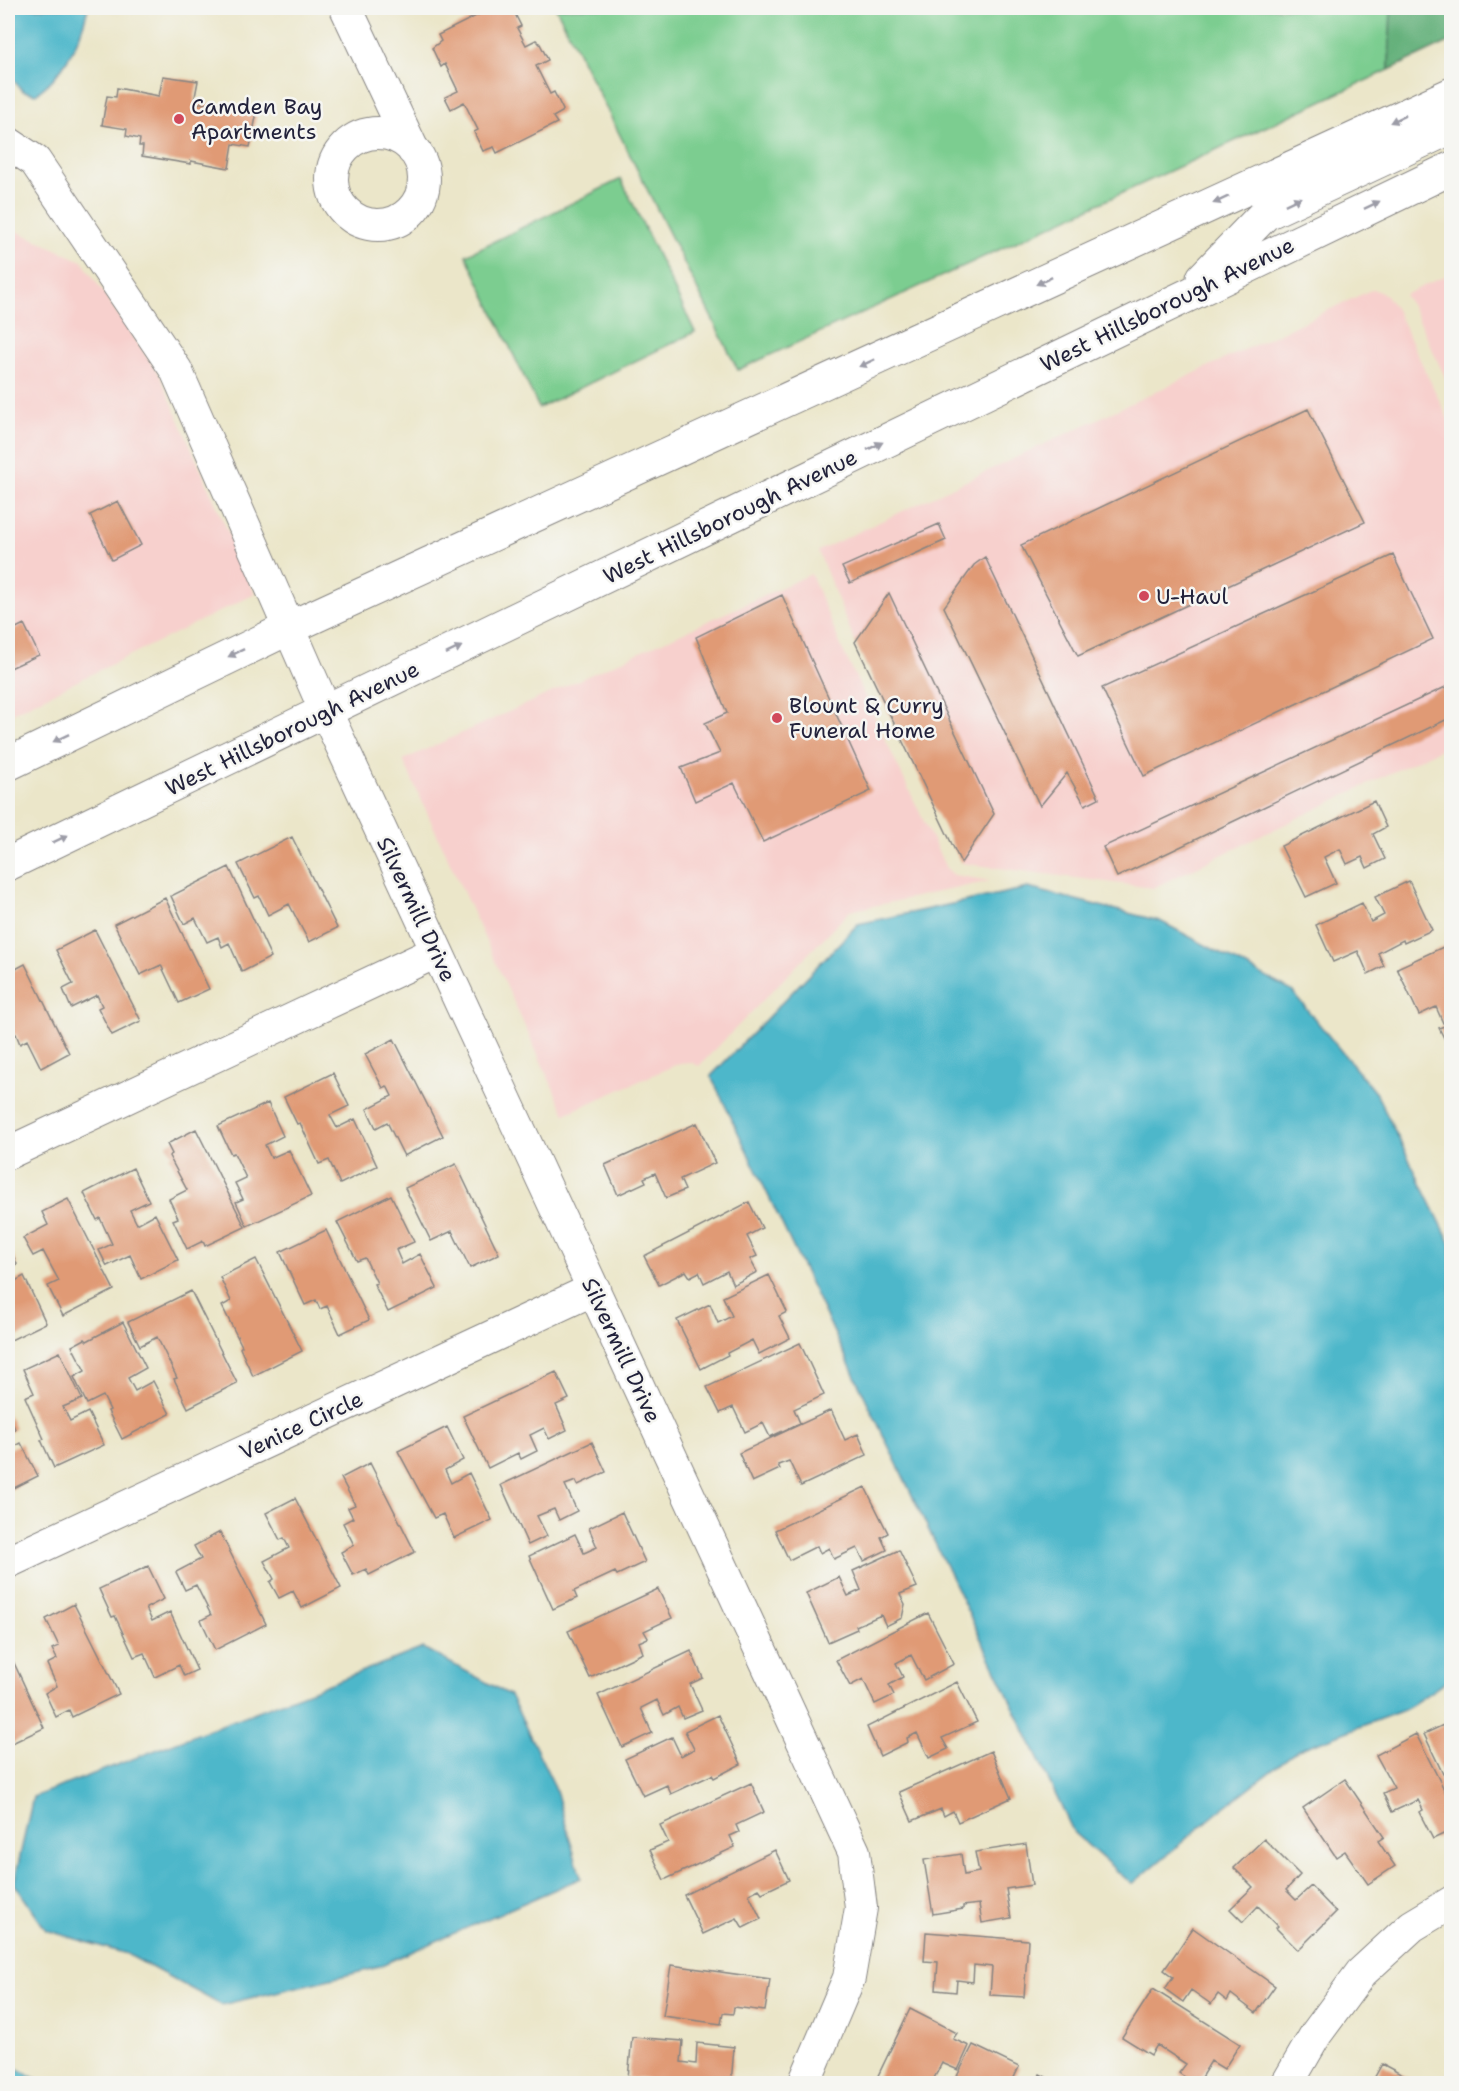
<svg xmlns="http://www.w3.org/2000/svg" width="1459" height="2091" font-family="'Shantell Sans',sans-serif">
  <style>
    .built { fill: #f7d0cd }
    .green { fill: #7bcd90; stroke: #4e7866; stroke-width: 1.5 }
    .forest { fill: #64b07a; stroke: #43695a; stroke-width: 1.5 }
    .water { fill: #4db7ca; stroke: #386c82; stroke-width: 1.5 }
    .building { fill: #e09a74 }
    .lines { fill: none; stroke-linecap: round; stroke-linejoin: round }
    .street-casing { stroke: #868482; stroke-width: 34 }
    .primary-casing { stroke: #868482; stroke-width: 35 }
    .street { stroke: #fff; stroke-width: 32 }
    .primary { stroke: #fff; stroke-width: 33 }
    .oneway { fill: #9c9ca7 }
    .poi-dot { fill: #d1495b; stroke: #f6f6f2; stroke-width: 2 }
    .labels { text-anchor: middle; stroke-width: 5; stroke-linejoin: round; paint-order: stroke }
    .poi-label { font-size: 22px; fill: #22223b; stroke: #f6f6f2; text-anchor: start }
    .street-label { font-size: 22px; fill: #22223b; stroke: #f6f6f2 }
  </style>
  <rect width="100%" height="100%" fill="#f6f6f2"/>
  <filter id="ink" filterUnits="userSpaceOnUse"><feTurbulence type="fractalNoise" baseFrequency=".0167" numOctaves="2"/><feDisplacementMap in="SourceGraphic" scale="12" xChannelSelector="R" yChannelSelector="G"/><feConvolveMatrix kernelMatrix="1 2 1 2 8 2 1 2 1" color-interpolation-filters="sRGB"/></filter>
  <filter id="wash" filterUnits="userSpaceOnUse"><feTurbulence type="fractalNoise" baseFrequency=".008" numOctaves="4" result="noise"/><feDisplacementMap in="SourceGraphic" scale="24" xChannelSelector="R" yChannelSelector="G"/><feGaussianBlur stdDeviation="1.35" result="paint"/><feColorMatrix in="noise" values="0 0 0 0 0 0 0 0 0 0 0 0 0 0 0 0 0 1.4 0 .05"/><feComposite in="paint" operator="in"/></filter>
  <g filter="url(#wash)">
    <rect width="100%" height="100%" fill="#ebe6c9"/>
    <path class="built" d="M8,227L82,261L160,376L255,594L8,715Z
      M1451,273V390L1412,306L1404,295Z
      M1373,289L1386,295L1397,311L1451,425V744L1153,888L961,863L855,642L818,551Z
      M811,574L841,646L946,868L954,875L990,881L850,911L699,1066L690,1062L680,1063L565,1114L403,760Z"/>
    <path class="green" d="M556,8H1391L1389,66V70L738,370Z
      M621,179L695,332L539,408L466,255Z"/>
    <path class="forest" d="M1391,8H1451V41L1389,70Z"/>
    <path class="water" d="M8,8H88C80,42 65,73 36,94L23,91L8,74Z
      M1028,888L1160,921L1292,991L1377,1095L1451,1244V1678L1404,1710L1298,1750L1217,1813L1132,1884L1074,1833L711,1076L858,924Z
      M423,1648L510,1695L555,1787L581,1878L372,1969L221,2005L127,1954L46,1930L14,1883L33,1797Z
      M8,2064L44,2083H8Z"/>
    <g id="blocks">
      <path class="building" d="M492,8H498L501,12L512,8L521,26L517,28L526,45L536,40L540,44L548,60L536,66L550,94L554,92L563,110L562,112L553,117L557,123L497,153L494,147L483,151L474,132L478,130L464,102L451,109L445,97L458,91L445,64L441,67L432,48L441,41L438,35Z
        M163,76L198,81L194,102L257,112L250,147L233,144L229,168L191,161V164L142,156L143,146H139L140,139L126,136L127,129L102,125L107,96L116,97L117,88L159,96Z
        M1308,409L1365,522L1078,656L1021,545Z
        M118,501L141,545L112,560L90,515Z
        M939,524L946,540L850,583L842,567Z
        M1393,555L1433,639L1144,776L1102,688Z
        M985,557L1099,798L1085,805L1067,773L1040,806L944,607L974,565Z
        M889,593L994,814L961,863L855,642Z
        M782,595L871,791L763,842L734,783L695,801L681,768L720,753L705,723L727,713L696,637Z
        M24,624L39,655L8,669V632Z
        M1452,684V717L1117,877L1103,847Z
        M1374,801L1386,827L1373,834L1385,859L1367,868L1362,857L1347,864L1340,849L1324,857L1336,883L1306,897L1281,846Z
        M292,837L337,928L309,942L289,904L268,915L259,896L255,898L238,864Z
        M229,867L271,957L242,972L229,943L222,947L218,937L207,942L195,918L184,924L171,896Z
        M1409,881L1432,930L1404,943L1403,940L1378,953L1384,966L1368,974L1358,951L1333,962L1316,925L1362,903L1371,922L1384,915L1375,897Z
        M165,898L209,989L179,1003L161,965L140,975L114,924Z
        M95,930L141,1021L112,1035L98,1008L102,1006L97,995L71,1008L63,989L73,984L56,950Z
        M1452,943V1019L1443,1023L1436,1007L1419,1015L1397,968Z
        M25,964L69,1053L41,1068L27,1040L20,1044L16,1034L8,1038V973Z
        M1452,1023V1054L1439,1028Z
        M394,1039L443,1136L404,1156L387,1122L376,1128L367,1109L392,1096L387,1086L383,1088L365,1054Z
        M333,1073L349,1106L330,1115L337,1128L355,1119L377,1166L340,1184L329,1160L319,1164L300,1123L297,1124L284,1097Z
        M268,1103L283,1136L265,1145L271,1158L289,1150L311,1196L247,1226L236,1202L243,1199L235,1183L246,1178L234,1153L231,1154L218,1126Z
        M697,1123L715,1163L680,1179L685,1190L666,1198L655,1173L644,1178L646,1182L618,1195L605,1165Z
        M196,1129L245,1227L205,1246L203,1241L187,1249L173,1220L178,1218L169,1199L187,1190L169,1156L172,1154L167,1144Z
        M456,1164L499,1254L470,1268L452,1231L431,1241L405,1188Z
        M133,1168L149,1201L130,1210L137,1224L155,1214L178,1260L141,1279L130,1255L107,1266L99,1250L112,1244L100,1218L97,1220L84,1193Z
        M391,1195L414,1242L396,1250L402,1264L420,1254L437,1288L388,1312L374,1284L377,1283L365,1258L357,1261L337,1222Z
        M68,1199L114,1290L63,1316L48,1286L59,1281L43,1251L33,1256L23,1238L48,1225L42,1212Z
        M749,1202L762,1228L747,1236L757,1256L750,1259L757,1272L733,1285L727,1271L704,1283L699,1272L690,1277L686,1271L659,1285L644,1256Z
        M326,1230L369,1320L340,1334L327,1306L320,1309L316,1300L305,1305L280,1252Z
        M8,1244L17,1264L8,1268Z
        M256,1259L302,1351L253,1376L240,1348L242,1346L222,1306L231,1301L220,1277Z
        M769,1275L787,1312L779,1316L790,1338L759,1354L752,1340L727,1353L728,1355L701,1369L677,1320L710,1304L718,1323L732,1316L723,1297Z
        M24,1276L46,1323L9,1341L8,1337V1285Z
        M191,1291L237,1383L188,1408L174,1379L177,1378L157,1337L140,1346L128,1322Z
        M123,1322L146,1368L128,1378L135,1391L153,1381L170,1414L122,1439L108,1411L110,1410L103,1396L87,1404L74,1377L85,1371L72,1346L85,1339L87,1341Z
        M800,1343L824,1395L794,1409L800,1423L770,1437L763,1423L745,1432L733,1407L720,1413L707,1387Z
        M60,1352L82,1399L63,1407L70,1421L88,1412L104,1445L54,1468L41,1440L44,1439L25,1397L34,1393L23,1369Z
        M556,1372L569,1399L556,1405L567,1430L549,1439L544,1428L530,1435L537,1451L521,1459L518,1453L488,1468L463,1416Z
        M831,1410L845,1440L858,1434L867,1455L801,1486L789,1461L778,1465L780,1469L752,1482L739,1453Z
        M8,1414L15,1429L8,1433Z
        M447,1427L463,1460L445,1470L451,1483L469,1473L492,1520L454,1538L443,1514L434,1518L398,1451Z
        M592,1442L606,1472L578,1485L576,1481L565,1485L577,1511L559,1520L554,1509L537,1516L547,1536L528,1545L501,1485Z
        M21,1443L38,1476L8,1491V1450Z
        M370,1463L415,1552L369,1575L366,1569L353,1575L341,1552L354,1545L343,1523L353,1518L348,1508L355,1505L341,1478Z
        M865,1487L888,1533L881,1537L887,1550L864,1561L857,1548L834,1559L829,1548L820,1553L817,1546L789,1560L775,1530Z
        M295,1498L341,1588L302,1608L293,1591L279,1598L270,1582L274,1579L264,1561L289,1548L284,1538L280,1540L266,1513Z
        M622,1512L645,1562L617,1575L615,1572L574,1591L577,1598L553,1609L529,1556L575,1534L584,1553L597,1547L589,1528Z
        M220,1532L266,1624L215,1650L201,1620L211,1615L196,1585L185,1590L176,1572L201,1559L194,1546Z
        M899,1550L917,1587L900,1594L905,1604L902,1618L886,1626L881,1615L856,1626L857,1629L828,1642L806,1593L839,1577L848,1596L861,1590L853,1571Z
        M148,1566L164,1599L146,1608L152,1621L170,1612L197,1670L184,1676L179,1665L155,1677L144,1653L134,1657L115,1616L112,1617L99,1589Z
        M658,1589L672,1618L644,1631L648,1638L639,1642L643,1653L590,1678L568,1631Z
        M74,1604L119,1694L72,1717L69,1710L56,1717L45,1693L57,1686L47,1664L57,1659L52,1649L59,1646L46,1619Z
        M928,1613L954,1664L924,1680L911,1655L896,1663L903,1677L889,1685L894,1695L875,1704L863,1679L850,1686L836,1660Z
        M8,1650L44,1728L8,1745Z
        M691,1651L703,1678L690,1684L702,1710L683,1718L678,1707L664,1715L657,1700L641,1708L652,1733L622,1747L598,1695Z
        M957,1682L977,1722L942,1738L948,1749L929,1758L917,1733L907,1738L908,1742L880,1756L867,1727Z
        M718,1715L741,1764L714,1778L712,1775L671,1794L667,1785L643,1796L625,1759L672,1737L681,1756L694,1749L685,1731Z
        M1452,1721V1770L1443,1774L1424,1734Z
        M1416,1734L1452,1805V1830L1433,1839L1419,1812L1423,1810L1418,1800L1392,1812L1383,1793L1394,1788L1376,1755Z
        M991,1751L1011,1798L958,1822L953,1811L944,1816L941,1809L912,1821L899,1792Z
        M1345,1779L1384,1837L1378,1841L1395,1866L1368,1884L1345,1851L1336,1857L1303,1808Z
        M751,1783L764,1812L736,1825L739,1832L730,1836L735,1847L664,1880L650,1850L668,1842L660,1825Z
        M1264,1839L1300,1875L1286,1890L1296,1900L1311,1886L1336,1912L1298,1950L1276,1928L1278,1926L1258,1906L1243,1922L1230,1909L1253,1887L1234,1868Z
        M1026,1844L1032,1885L1006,1889L1011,1918L982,1923L979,1904L963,1906V1909L933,1914L924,1860L961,1854L964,1875L979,1872L975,1852Z
        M775,1850L789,1880L762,1893L759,1889L749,1894L761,1919L743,1928L737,1918L703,1934L684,1895Z
        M1193,1928L1275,1986L1256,2013L1231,1994L1227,2001L1218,1994L1211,2004L1191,1990L1183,2002L1165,1989L1173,1977L1164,1970Z
        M926,1932L1028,1940L1024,1997L990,1995L992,1967L974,1965L973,1982L957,1980L956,1992L936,1990L938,1962L924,1961Z
        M671,1965L770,1979L765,2011L734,2007L733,2014L723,2013L721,2024L663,2016Z
        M1153,1989L1240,2044L1224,2069L1211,2061L1197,2084H1195L1179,2073L1186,2064L1157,2045L1151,2055L1122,2037Z
        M910,2009L957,2033L953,2039L969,2046L958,2070L942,2063L931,2084L920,2080L918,2084H874Z
        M632,2037L683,2041L681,2062L696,2064L697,2043L734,2047L731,2084H654V2080L628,2078Z
        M973,2045L1019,2067L1011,2084H953Z
        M1382,2064L1414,2081L1413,2084H1371Z
        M1040,2074L1059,2084H1036Z"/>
    </g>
  </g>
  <g filter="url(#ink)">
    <use href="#blocks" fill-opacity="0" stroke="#868482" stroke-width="1.5"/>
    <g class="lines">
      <defs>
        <path id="street" d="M346,8L413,150
          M332 179a46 46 0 1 1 92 0a46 46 0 1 1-92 0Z
          M8,143L35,161L176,370L326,712L854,1852L861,1908L849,1978L806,2079L807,2084
          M8,1153L436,952
          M8,1562L594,1289
          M1287,2084L1316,2034L1361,1973L1412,1926L1452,1902"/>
        <path id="primary" d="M1203,278L1265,214L1452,127
          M8,764L289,628L1452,94
          M8,864L1452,168"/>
      </defs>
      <use href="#street" class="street-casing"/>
      <use href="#primary" class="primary-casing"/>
      <use href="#street" class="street"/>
      <use href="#primary" class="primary"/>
    </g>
    <defs><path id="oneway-solid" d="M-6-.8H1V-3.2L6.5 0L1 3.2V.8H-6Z" transform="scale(1.5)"/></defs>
    <g class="oneway">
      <use href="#oneway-solid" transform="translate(1398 119) rotate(155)"/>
      <use href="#oneway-solid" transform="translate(1221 200) rotate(155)"/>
      <use href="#oneway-solid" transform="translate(1293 201) rotate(-25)"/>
      <use href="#oneway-solid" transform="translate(1372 205) rotate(-26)"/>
      <use href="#oneway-solid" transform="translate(1044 281) rotate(155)"/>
      <use href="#oneway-solid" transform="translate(867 363) rotate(155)"/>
      <use href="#oneway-solid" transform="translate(875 446) rotate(-26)"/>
      <use href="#oneway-solid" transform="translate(454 650) rotate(-26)"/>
      <use href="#oneway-solid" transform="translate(236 653) rotate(154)"/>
      <use href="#oneway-solid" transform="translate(61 738) rotate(154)"/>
      <use href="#oneway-solid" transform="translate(60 839) rotate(-26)"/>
    </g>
  </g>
  <g class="poi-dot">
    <circle cx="179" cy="119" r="6"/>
    <circle cx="1144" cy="596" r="6"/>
    <circle cx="777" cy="718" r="6"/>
  </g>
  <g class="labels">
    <g class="poi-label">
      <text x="191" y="114">Camden Bay<tspan x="191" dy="25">Apartments</tspan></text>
      <text x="1156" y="604">U-Haul</text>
      <text x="789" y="713">Blount &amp; Curry<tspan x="789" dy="25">Funeral Home</tspan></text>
    </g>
    <g class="street-label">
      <text transform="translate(1167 304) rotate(-26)" y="8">West Hillsborough Avenue</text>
      <text transform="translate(730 516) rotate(-26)" y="8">West Hillsborough Avenue</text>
      <text transform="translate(292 728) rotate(-26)" y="8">West Hillsborough Avenue</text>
      <text transform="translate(417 909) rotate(65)" y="8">Silvermill Drive</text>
      <text transform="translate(622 1350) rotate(65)" y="8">Silvermill Drive</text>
      <text transform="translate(301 1425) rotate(-25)" y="8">Venice Circle</text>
    </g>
  </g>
  <rect width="1459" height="2091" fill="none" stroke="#f6f6f2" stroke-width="30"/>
</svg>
